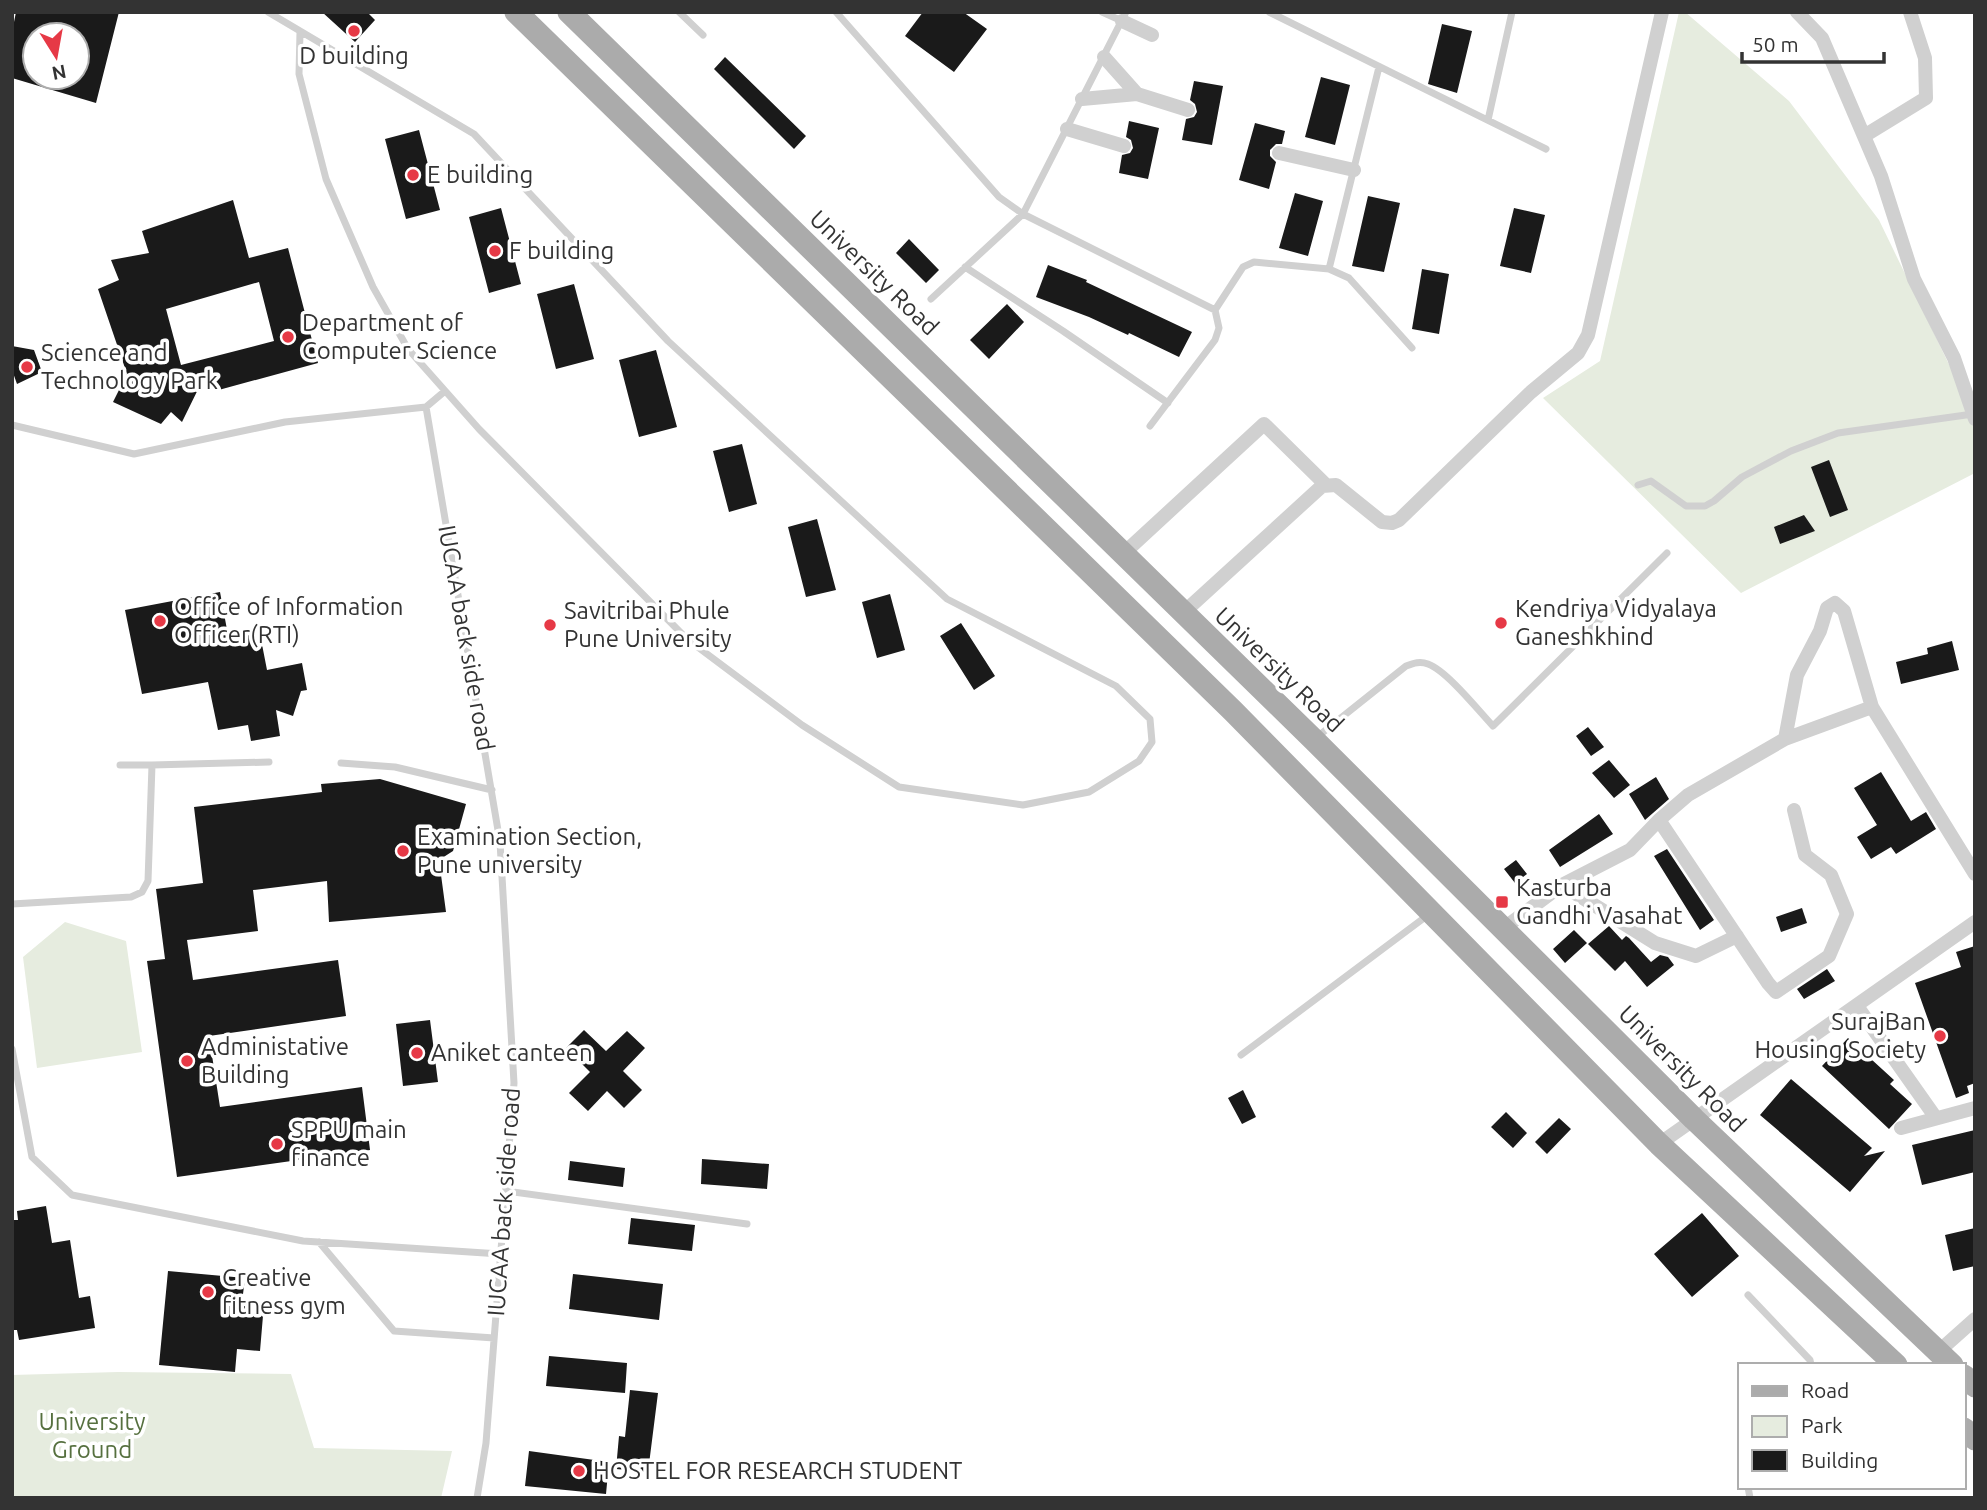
<svg xmlns="http://www.w3.org/2000/svg" width="1987" height="1510" font-family="Ubuntu,sans-serif">
  <style>
    .green { fill: #e6ecdf }
    .building { fill: #1a1a1a; fill-rule: evenodd }
    .lines { fill: none; stroke-linecap: round; stroke-linejoin: round }
    .lane { stroke: #d0d0d0; stroke-width: 7 }
    .street { stroke: #d0d0d0; stroke-width: 14 }
    .primary { stroke: #ababab; stroke-width: 23 }
    .poi-dot { fill: #e63946; stroke: #fff; stroke-width: 2.5 }
    .labels { text-anchor: middle; stroke-width: 7; stroke-linejoin: round; paint-order: stroke }
    .poi-label { font-size: 24px; fill: #333; stroke: #fff; text-anchor: start }
    .street-label { font-size: 24px; fill: #333; stroke: #fff }
    .park-label { font-size: 24px; fill: #56703f; stroke: #fff }
  </style>
  <rect width="100%" height="100%" fill="#fff"/>
  <path class="green" d="M1679,12H1685L1789,101L1879,220L1973,414L1975,473L1741,593L1543,398L1600,361Z
    M65,922L126,941L142,1052L37,1068L23,957Z
    M118,1372L291,1374L314,1448L452,1451L441,1498H12V1375Z"/>
  <path class="building" d="M16,12H119L96,103L12,78V32ZM35,35H77V77H35Z
    M322,12H367L375,20L355,42Z
    M923,12H963L987,29L954,72L905,36Z
    M1442,24L1472,31L1457,93L1428,84Z
    M725,57L806,136L794,149L714,69Z
    M1321,77L1350,85L1335,145L1305,137Z
    M1194,81L1223,86L1212,145L1182,140L1186,119L1194,117L1197,112L1195,104L1190,100Z
    M1129,121L1159,128L1148,179L1119,173L1122,155L1130,153L1133,148L1131,140L1126,137Z
    M1255,123L1285,131L1282,144H1276L1270,150V156L1276,162L1269,189L1239,180Z
    M419,130L440,210L406,219L385,139Z
    M1295,193L1323,201L1308,256L1279,248Z
    M1368,196L1400,203L1384,272L1352,266Z
    M233,200L249,258L288,248L318,363L215,391L209,367L182,422L171,412L161,424L113,402L127,374L98,289L119,280L111,260L149,253L142,231ZM259,282L274,341L181,365L166,309Z
    M501,208L521,284L489,293L469,217Z
    M1514,208L1545,215L1531,273L1500,266Z
    M909,239L939,270L926,283L896,253Z
    M1048,265L1087,280L1086,282L1192,332L1179,357L1129,333L1128,335L1089,317L1036,297Z
    M1422,269L1449,274L1439,334L1412,329Z
    M574,284L594,359L556,369L537,294Z
    M1007,304L1024,322L989,359L970,340Z
    M12,346L34,350L42,372L17,384L12,370Z
    M656,350L677,427L639,437L619,360Z
    M742,444L757,504L729,512L713,451Z
    M1829,460L1848,510L1830,517L1811,467Z
    M1804,515L1815,531L1780,544L1774,527Z
    M817,519L836,590L806,597L788,527Z
    M220,592L228,635L259,629L267,670L302,663L307,690L301,691L293,716L276,710L280,736L251,741L248,725L218,730L208,682L142,694L125,610Z
    M890,594L905,650L877,658L862,602Z
    M961,623L995,676L974,690L940,636Z
    M1952,641L1959,670L1901,684L1896,662L1928,654L1927,648Z
    M1588,727L1604,747L1591,756L1576,736Z
    M1609,760L1630,785L1614,798L1592,773Z
    M1881,772L1911,821L1926,812L1936,829L1896,854L1891,847L1871,859L1857,837L1877,825L1854,788Z
    M1656,777L1669,799L1645,820L1629,794Z
    M380,779L466,804L453,851L439,860L446,912L329,922L327,881L253,890L258,931L187,940L193,980L338,960L346,1016L209,1036L220,1107L362,1087L370,1150L177,1177L147,961L165,959L156,889L203,883L194,807L322,792L321,784Z
    M1599,814L1613,834L1560,867L1549,850Z
    M1667,849L1714,920L1700,930L1654,856Z
    M1516,860L1527,874L1515,883L1504,869Z
    M1802,908L1807,923L1781,932L1776,917Z
    M1609,926L1622,940L1626,936L1629,938L1651,962L1660,955L1668,957L1674,965L1647,987L1625,961L1615,971L1588,944Z
    M1574,930L1587,943L1565,963L1553,949Z
    M1975,946V1083L1967,1086L1969,1093L1956,1098L1915,983L1961,967L1956,952Z
    M1827,969L1835,981L1804,999L1797,989Z
    M430,1020L438,1082L403,1086L396,1024Z
    M584,1030L606,1051L627,1031L645,1048L623,1071L642,1090L624,1108L607,1091L588,1111L569,1093L590,1072L566,1048Z
    M1848,1038L1894,1080L1890,1084L1912,1104L1889,1129L1822,1066Z
    M1791,1079L1872,1148L1864,1156L1885,1151L1850,1192L1760,1115Z
    M1243,1090L1256,1117L1242,1124L1228,1098Z
    M1506,1112L1527,1133L1513,1148L1491,1127Z
    M1559,1118L1571,1129L1547,1154L1535,1142Z
    M1975,1130V1172L1922,1185L1912,1145Z
    M702,1159L769,1164L767,1189L701,1184Z
    M570,1161L625,1168L623,1187L568,1180Z
    M46,1206L52,1243L70,1240L79,1298L90,1296L95,1328L19,1340L17,1330H12V1220H18L17,1211Z
    M1702,1213L1739,1256L1692,1297L1654,1254Z
    M631,1218L695,1225L692,1251L628,1244Z
    M1975,1228V1266L1953,1271L1945,1235Z
    M168,1271L245,1278L242,1302L264,1304L260,1351L237,1349L235,1372L159,1365Z
    M573,1274L663,1284L659,1320L569,1309Z
    M549,1356L627,1363L625,1393L546,1386Z
    M630,1390L658,1393L648,1472L616,1469L619,1436L625,1437Z
    M529,1451L609,1462L606,1494L525,1486Z"/>
  <g class="lines">
    <path class="lane" d="M268,12L474,134L668,341L947,599L1116,686L1150,719L1152,742L1139,761L1089,792L1023,805L899,787L802,725L687,639L479,429L408,349L373,287L326,179L299,74L300,32
      M679,12L703,35
      M836,12L999,197L1023,214L1215,310
      M1102,12L1122,21
      M1269,12L1546,149
      M1488,120L1512,12
      M965,267L1063,331L1168,403
      M1329,269L1379,67
      M931,299L1023,214L1126,12
      M426,407L500,842L514,1083L486,1443L477,1498
      M12,425L134,454L285,422L426,407L445,391
      M1150,426L1215,340L1219,328L1215,310L1243,267L1254,262L1329,269L1349,278L1412,348
      M1638,485L1651,481L1686,506H1705L1714,501L1742,477L1791,451L1838,433L1973,414
      M1317,737L1406,666C1414,663 1420,661 1428,664C1447,671 1478,710 1493,726L1667,553
      M341,763L395,767L492,790
      M120,765H152
      M12,904L131,897L142,892L148,881L152,765L269,762
      M12,1049L32,1157L72,1195L303,1241L500,1254
      M1241,1055L1428,915
      M506,1191L747,1224
      M319,1242L394,1331L494,1338
      M1748,1295L1810,1360L1811,1365
      M1748,1487L1750,1498"/>
    <path class="street" d="M1797,12L1822,38L1881,176L1914,279L1954,358L1975,419
      M1122,21L1152,35
      M1104,57L1137,94L1188,110
      M1082,99L1137,94
      M1067,129L1124,146
      M1864,136L1926,98L1925,58L1910,12
      M1279,153L1354,170
      M1123,554L1264,424L1326,485
      M1183,613L1322,486L1336,485L1382,522L1392,523L1399,520L1531,392L1578,353L1588,335L1662,12
      M1785,739L1797,675L1820,631L1827,608L1835,603L1844,611L1872,707
      M1659,820L1768,983L1776,992L1829,956L1847,914L1831,875L1805,855L1794,810
      M1562,885L1655,943L1696,956L1737,936
      M1504,928L1562,885L1630,850L1659,820L1688,795L1785,739L1872,707L1975,874
      M1857,1006L1936,1118
      M1901,1128L1975,1108
      M1659,1144L1975,922
      M1938,1352L1975,1319"/>
    <path class="primary" d="M516,12L1233,711L1659,1144L1896,1365
      M569,12L1314,740L1694,1119L1952,1365
      M1964,1376L1975,1386
      M1964,1429L1975,1439"/>
  </g>
  <g class="poi-dot">
    <circle cx="354" cy="31" r="7"/>
    <circle cx="413" cy="175" r="7"/>
    <circle cx="495" cy="251" r="7"/>
    <circle cx="288" cy="337" r="7"/>
    <circle cx="27" cy="367" r="7"/>
    <circle cx="160" cy="621" r="7"/>
    <circle cx="1501" cy="623" r="7"/>
    <circle cx="550" cy="625" r="7"/>
    <circle cx="403" cy="851" r="7"/>
    <rect x="1495" y="895" width="14" height="14" rx="3.5"/>
    <circle cx="1940" cy="1036" r="7"/>
    <circle cx="417" cy="1053" r="7"/>
    <circle cx="187" cy="1061" r="7"/>
    <circle cx="277" cy="1144" r="7"/>
    <circle cx="208" cy="1292" r="7"/>
    <circle cx="579" cy="1471" r="7"/>
  </g>
  <g class="labels">
    <g class="poi-label">
      <text x="354" y="64" text-anchor="middle">D building</text>
      <text x="427" y="183">E building</text>
      <text x="509" y="259">F building</text>
      <text x="302" y="331">Department of<tspan x="302" dy="28">Computer Science</tspan></text>
      <text x="41" y="361">Science and<tspan x="41" dy="28">Technology Park</tspan></text>
      <text x="174" y="615">Office of Information<tspan x="174" dy="28">Officer(RTI)</tspan></text>
      <text x="1515" y="617">Kendriya Vidyalaya<tspan x="1515" dy="28">Ganeshkhind</tspan></text>
      <text x="564" y="619">Savitribai Phule<tspan x="564" dy="28">Pune University</tspan></text>
      <text x="417" y="845">Examination Section,<tspan x="417" dy="28">Pune university</tspan></text>
      <text x="1516" y="896">Kasturba<tspan x="1516" dy="28">Gandhi Vasahat</tspan></text>
      <text x="1926" y="1030" text-anchor="end">SurajBan<tspan x="1926" dy="28">Housing Society</tspan></text>
      <text x="201" y="1055">Administative<tspan x="201" dy="28">Building</tspan></text>
      <text x="431" y="1061">Aniket canteen</text>
      <text x="291" y="1138">SPPU main<tspan x="291" dy="28">finance</tspan></text>
      <text x="222" y="1286">Creative<tspan x="222" dy="28">fitness gym</tspan></text>
      <text x="593" y="1479">HOSTEL FOR RESEARCH STUDENT</text>
    </g>
    <g class="street-label">
      <text transform="translate(874 273) rotate(44)" y="8">University Road</text>
      <text transform="translate(466 638) rotate(80)" y="8">IUCAA back side road</text>
      <text transform="translate(1279 670) rotate(44)" y="8">University Road</text>
      <text transform="translate(1682 1069) rotate(45)" y="8">University Road</text>
      <text transform="translate(504 1202) rotate(-86)" y="8">IUCAA back side road</text>
    </g>
    <g class="park-label">
      <text x="92" y="1430">University<tspan x="92" dy="28">Ground</tspan></text>
    </g>
  </g>
  <rect width="1987" height="1510" fill="none" stroke="#333333" stroke-width="28"/>
  <rect x="1738" y="1363" width="228" height="126" fill="#ffffff" stroke="#adadad" stroke-width="2"/>
  <rect x="1752" y="1386" width="35" height="10" fill="#ababab" stroke="#adadad" stroke-width="2"/>
  <text x="1801" y="1398" font-size="21" fill="#333333">Road</text>
  <rect x="1752" y="1416" width="35" height="21" fill="#e6ecdf" stroke="#adadad" stroke-width="2"/>
  <text x="1801" y="1433" font-size="21" fill="#333333">Park</text>
  <rect x="1752" y="1450" width="35" height="21" fill="#1a1a1a" stroke="#adadad" stroke-width="2"/>
  <text x="1801" y="1468" font-size="21" fill="#333333">Building</text>
  <g transform="translate(56 56) rotate(169)"><circle r="33" fill="#ffffff" stroke="#adadad" stroke-width="2"/>
  <path d="M0-5L12 26L0 18L-12 26Z" fill="#e63946"/>
  <text y="-10" font-size="19" font-weight="bold" text-anchor="middle" fill="#333333">N</text>
  </g>
  <path d="M1742 52v10h142v-10" fill="none" stroke="#333333" stroke-width="3.5"/>
  <text x="1752" y="52" font-size="21" fill="#333333" stroke="#ffffff" stroke-width="5" paint-order="stroke">50 m</text>
</svg>
